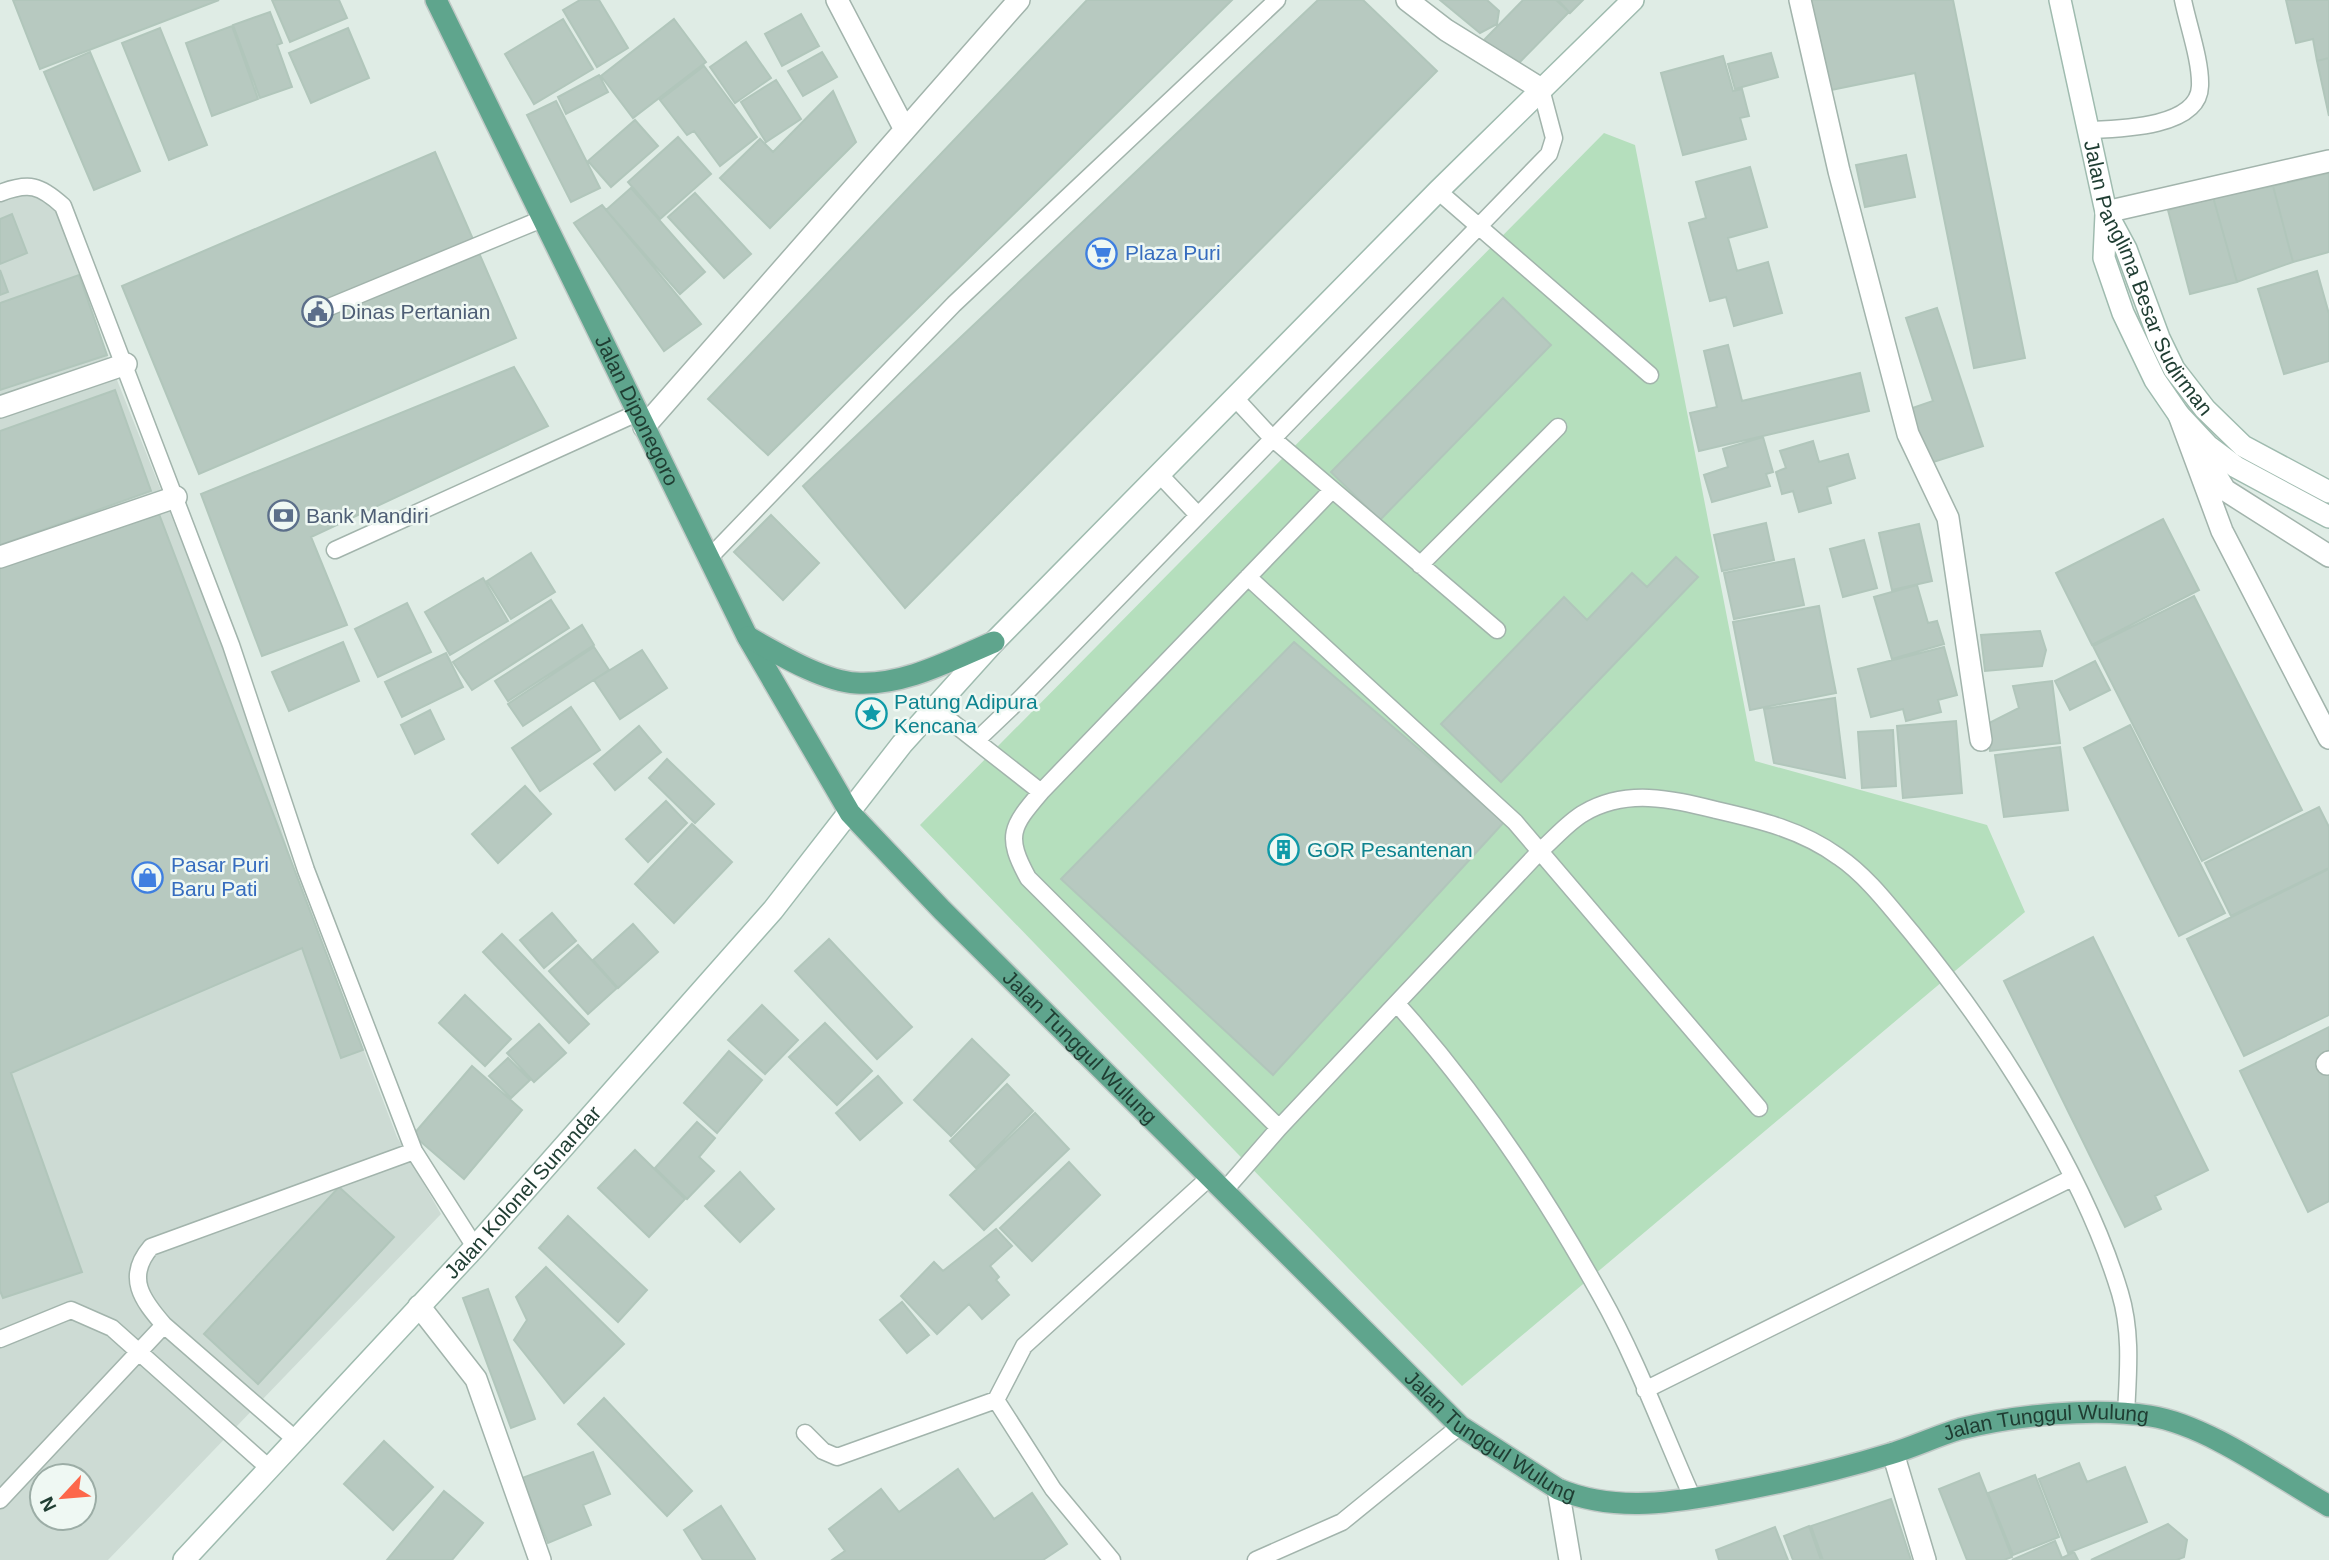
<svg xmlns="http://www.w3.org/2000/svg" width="2329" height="1560" font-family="Helvetica,sans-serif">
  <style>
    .built { fill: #cddbd4; fill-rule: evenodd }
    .green { fill: #b5dfbd }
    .building { fill: #b7c9c0; stroke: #b1c6bb; stroke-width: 2 }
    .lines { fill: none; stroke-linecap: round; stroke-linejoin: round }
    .service-casing { stroke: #a2b4ac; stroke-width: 19 }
    .minor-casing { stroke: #a2b4ac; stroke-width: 24 }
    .secondary-casing { stroke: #9fbbaf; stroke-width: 24 }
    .primary-casing { stroke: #c0c9c6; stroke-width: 24 }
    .service { stroke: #fff; stroke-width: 16 }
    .minor { stroke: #fff; stroke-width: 21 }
    .secondary { stroke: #fff; stroke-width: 21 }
    .primary { stroke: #5fa58d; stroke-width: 21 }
    .labels { text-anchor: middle; stroke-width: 5; stroke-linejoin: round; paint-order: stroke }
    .shop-label { font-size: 21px; fill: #366cbe; stroke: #eff8f3; text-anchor: start }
    .street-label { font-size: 21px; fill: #1f3d32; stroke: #eff8f3 }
    .service-label { font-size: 21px; fill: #4e5e75; stroke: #eff8f3; text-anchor: start }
    .culture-label { font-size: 21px; fill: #0d838f; stroke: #eff8f3; text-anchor: start }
  </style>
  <rect width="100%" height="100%" fill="#dfece5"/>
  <path class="built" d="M20,193L41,195L63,220L107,355L230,663L292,863L397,1137L441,1214L108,1560H0V200ZM42,1476H84V1518H42Z"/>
  <path class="green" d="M1604,133L1635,145L1755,761L1987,825L2025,912L1462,1386L920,825Z"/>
  <path class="building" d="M13,0H219L40,69Z
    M272,0H339L347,18L290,42Z
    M580,0H599L628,48L597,67L563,10Z
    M1087,0H1232L768,455L708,399Z
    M1318,0H1363L1437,71L905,608L803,486Z
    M1440,0H1487L1499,11L1497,24L1480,33Z
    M1523,0H1556L1569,12L1513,69L1484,40Z
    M1558,0H1583L1570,13Z
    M1807,0H1953L2025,358L1974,368L1915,73L1826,91Z
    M2286,0H2329V58L2317,61L2313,39L2296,43Z
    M270,12L282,43L277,45L292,87L260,98L233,25Z
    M801,14L819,46L782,66L765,34Z
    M563,19L593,69L534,104L505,54Z
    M674,19L706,62L633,118L601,76Z
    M232,26L258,99L212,116L186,43Z
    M160,28L207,145L169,160L122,43Z
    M348,28L369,78L311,103L289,53Z
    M746,42L771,78L735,103L710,67Z
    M90,52L140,171L94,190L44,72Z
    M822,52L837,77L803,96L788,71Z
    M1771,53L1778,77L1735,89L1728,64Z
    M1723,56L1733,91L1742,89L1749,116L1740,118L1746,139L1683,155L1661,73Z
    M2329,58V116L2317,61Z
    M704,66L757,137L720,166L694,131L687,135L660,100Z
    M599,75L608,92L566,114L558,97Z
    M776,80L801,119L766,142L741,102Z
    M833,91L856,142L770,228L720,178L760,139L773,152Z
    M556,101L600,188L571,202L527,115Z
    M635,120L658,146L611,187L588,161Z
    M678,137L711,174L660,219L628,182Z
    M435,152L516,338L199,474L122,286Z
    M1906,155L1915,197L1865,207L1856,165Z
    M1750,167L1767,227L1728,238L1737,271L1768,262L1782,313L1734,326L1726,297L1710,301L1689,223L1706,218L1696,182Z
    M2329,173V252L2293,262L2273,186Z
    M2273,186L2293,262L2237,282L2213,197Z
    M631,188L705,272L680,294L606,210Z
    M695,193L751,254L724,278L668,217Z
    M2213,197L2237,282L2190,294L2168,210Z
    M602,205L701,324L664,351L574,223Z
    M12,214L27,253L0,264V219Z
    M0,270L8,292L0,295Z
    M2317,271L2329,314V361L2284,374L2258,289Z
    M79,275L107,355L0,390V303Z
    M1503,298L1551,345L1380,520L1331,472Z
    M1937,308L1983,446L1924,465L1907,410L1933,401L1906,318Z
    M1728,345L1742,401L1860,373L1869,411L1699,451L1690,413L1717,407L1704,351Z
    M514,367L548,426L311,537L347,625L262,656L201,494Z
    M115,390L151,491L0,545V431Z
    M1763,437L1773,472L1766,474L1770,486L1712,502L1704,475L1728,467L1723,449Z
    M1813,441L1819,462L1848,454L1855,478L1827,487L1831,503L1799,512L1793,491L1782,494L1776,472L1786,468L1780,451Z
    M159,514L363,1050L341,1058L302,948L11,1073L82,1272L3,1298L0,1291V568Z
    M771,515L819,563L783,600L734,552Z
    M2163,519L2199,590L2092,645L2056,573Z
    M1766,523L1774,560L1722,571L1714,535Z
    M1919,524L1932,581L1892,590L1879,533Z
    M1864,540L1877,588L1843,597L1830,549Z
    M531,553L555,592L511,619L487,581Z
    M1676,557L1698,577L1501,782L1441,724L1564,597L1587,620L1632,573L1647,587Z
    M1794,559L1804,605L1734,619L1724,573Z
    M483,578L508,621L450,655L425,612Z
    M1917,585L1928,623L1937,621L1944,644L1892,659L1874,597Z
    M2194,596L2302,810L2202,861L2093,646Z
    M551,600L569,628L472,690L453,662Z
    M407,603L431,652L378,677L355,629Z
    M1819,606L1836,693L1750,710L1733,622Z
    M582,625L594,645L508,701L495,681Z
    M2040,631L2046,650L2042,666L1985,671L1981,635Z
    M343,642L359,681L289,711L272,672Z
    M1294,642L1504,822L1273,1075L1061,879Z
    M1294,642L1504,822L1273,1075L1061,879Z
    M594,647L609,670L523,726L508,704Z
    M1944,647L1957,695L1938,700L1941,712L1906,721L1903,709L1871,717L1858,669Z
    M642,650L667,688L620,719L594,680Z
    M446,653L463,687L402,717L385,682Z
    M2095,661L2110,690L2070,710L2055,681Z
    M2052,681L2060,743L1990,751L1989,723L2019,708L2013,686Z
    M1835,698L1845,778L1774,763L1764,709Z
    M571,707L600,750L540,791L512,748Z
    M430,710L444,739L415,754L401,725Z
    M1956,721L1962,793L1903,798L1897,726Z
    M2130,725L2225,913L2179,936L2084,748Z
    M639,726L661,752L615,790L594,764Z
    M1893,730L1896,786L1862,788L1858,732Z
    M2060,747L2068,810L2004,817L1995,755Z
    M667,759L714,804L695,823L649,778Z
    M525,786L551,814L498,863L472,834Z
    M666,801L687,823L648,862L626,839Z
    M2319,807L2329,827V868L2231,916L2205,863Z
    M692,824L732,862L674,923L635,884Z
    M2329,869V1015L2244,1056L2187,939Z
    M552,913L576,941L544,968L520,940Z
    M633,924L658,952L618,988L593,960Z
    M502,934L589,1024L569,1043L483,952Z
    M2093,937L2208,1170L2155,1196L2161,1209L2125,1227L2004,981Z
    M829,939L912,1027L877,1059L795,971Z
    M578,945L617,988L588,1014L549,971Z
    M465,995L511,1039L485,1066L439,1023Z
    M762,1005L798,1040L765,1074L728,1040Z
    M825,1023L872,1071L837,1105L789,1057Z
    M539,1024L566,1053L534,1082L507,1053Z
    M2329,1027V1201L2308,1212L2240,1071Z
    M972,1039L1009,1075L951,1136L914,1100Z
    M729,1051L762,1080L717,1133L684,1103Z
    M508,1058L530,1080L511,1098L489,1076Z
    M472,1066L522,1110L464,1179L413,1135Z
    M878,1076L902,1103L860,1140L836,1113Z
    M1007,1084L1033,1111L976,1168L950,1141Z
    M1035,1113L1069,1149L984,1230L950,1195Z
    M697,1122L715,1138L699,1157L714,1171L687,1199L655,1168Z
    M635,1150L685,1199L649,1237L598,1188Z
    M1069,1162L1100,1195L1032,1261L1000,1228Z
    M740,1172L774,1209L740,1242L705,1206Z
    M339,1187L394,1237L258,1384L204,1334Z
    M568,1216L647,1290L618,1322L539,1248Z
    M996,1229L1012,1246L990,1266L999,1277L996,1280L1009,1295L982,1319L969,1304L937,1334L901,1296L934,1262L943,1271Z
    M546,1267L624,1344L564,1403L514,1340L527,1320L516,1297Z
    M488,1289L535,1419L511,1428L463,1298Z
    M902,1302L929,1335L907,1353L880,1320Z
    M604,1398L692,1491L667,1516L578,1424Z
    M384,1441L433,1487L393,1530L344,1484Z
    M593,1452L610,1494L583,1505L591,1525L548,1543L522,1478Z
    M2079,1463L2087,1482L2125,1467L2147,1522L2068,1553L2039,1479Z
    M958,1469L994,1519L1032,1493L1067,1544L1043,1560H832L845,1551L829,1529L881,1489L899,1512Z
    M1979,1473L2012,1557L2004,1560H1967L1939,1489Z
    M2035,1475L2059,1537L2013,1555L1988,1493Z
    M444,1491L483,1523L452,1560H387Z
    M1891,1499L1911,1560H1823L1811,1526Z
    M721,1506L755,1559L754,1560H703L684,1530Z
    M2168,1524L2187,1540L2184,1557L2177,1560H2091Z
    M1809,1526L1821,1560H1793L1784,1536Z
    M1775,1527L1788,1560H1719L1716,1550Z
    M2055,1541L2062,1558L2074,1552L2078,1560H2012Z"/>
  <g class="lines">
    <defs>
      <path id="service" d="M2088,130C2118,129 2199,128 2200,86C2201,61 2188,25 2183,0
        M1438,191L1650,375
        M0,193C29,182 40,185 63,206L231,645L306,870L414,1151L475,1247
        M322,310L542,219
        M1235,398L1272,438L1497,630
        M1160,475L1197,514
        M335,550L637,413
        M709,558L954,304L1277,0
        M1420,565L1558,427
        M1248,577L1515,822L1759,1108
        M934,708L976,741L1021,698L1549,154L1554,138L1541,89
        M976,741L1041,792L1332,490
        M1041,792C1011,827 1005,836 1028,878L1279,1128
        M1398,1005C1476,1092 1544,1193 1601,1296C1637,1360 1663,1432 1693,1499
        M1224,1191L1279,1128L1540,851C1554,839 1568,822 1584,813C1627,788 1671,799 1716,810C1760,820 1802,830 1839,857C1867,876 1890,907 1912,933C1993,1032 2083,1170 2120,1293C2132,1333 2128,1373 2126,1414
        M0,1339L71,1310L112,1328L269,1468
        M1645,1390L2072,1178
        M805,1433L823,1451L837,1457L996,1400
        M295,1439L164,1325C142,1300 125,1277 151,1247L414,1151
        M0,1500L164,1325
        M1112,1560L1053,1489L996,1400L1024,1346L1210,1177
        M1256,1560L1342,1522L1460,1426"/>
      <path id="minor" d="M837,0L904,128
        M1407,0L1446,30L1541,89
        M1800,0L1839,171L1908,434L1948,518L1981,740
        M2106,212L2329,161
        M0,407L126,364
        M2179,415L2222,531L2329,738
        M644,427L1019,0
        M2206,459L2225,490L2329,556
        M0,557L176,497
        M2327,1064L2329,1062
        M419,1306L476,1379L540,1560
        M1893,1453L1925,1560
        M1558,1489L1570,1560"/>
      <g id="secondary">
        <path id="s1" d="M2060,0L2106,212L2126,249L2159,338L2174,369L2205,409L2243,446L2329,492"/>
        <path d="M2106,214L2104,258L2123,313L2155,380L2179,415L2208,446L2236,467L2329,517"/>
        <path id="s2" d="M184,1560L475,1247L773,910L902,744L994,642L1438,191L1633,0"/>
      </g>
      <g id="primary">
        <path id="s3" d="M436,0L747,636L850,813L942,910L1460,1426L1558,1489C1611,1511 1665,1504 1720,1494C1777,1484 1834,1471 1890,1454C1914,1447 1936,1436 1960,1429C2016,1415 2093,1407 2150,1416C2208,1425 2278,1477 2329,1506"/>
        <path d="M748,637C777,653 822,681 856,683C904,686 951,660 994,642"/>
      </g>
    </defs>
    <use href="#service" class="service-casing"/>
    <use href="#minor" class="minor-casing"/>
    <use href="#secondary" class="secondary-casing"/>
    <use href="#primary" class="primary-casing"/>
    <use href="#service" class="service"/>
    <use href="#minor" class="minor"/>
    <use href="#secondary" class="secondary"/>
    <use href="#primary" class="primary"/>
  </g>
  <defs>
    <symbol id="supermarket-ring" viewBox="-11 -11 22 22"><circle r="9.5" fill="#eff8f3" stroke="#3f7fe0" stroke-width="1.5"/><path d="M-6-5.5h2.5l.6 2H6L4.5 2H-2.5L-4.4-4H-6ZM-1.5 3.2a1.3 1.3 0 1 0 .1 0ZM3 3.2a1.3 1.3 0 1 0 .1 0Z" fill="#3f7fe0"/></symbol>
    <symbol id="civic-ring" viewBox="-11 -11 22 22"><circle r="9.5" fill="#eff8f3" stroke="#5c6f8a" stroke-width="1.5"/><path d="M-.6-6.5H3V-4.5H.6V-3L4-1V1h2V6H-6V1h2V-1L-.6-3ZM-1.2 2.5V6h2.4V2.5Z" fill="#5c6f8a"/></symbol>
    <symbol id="bank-ring" viewBox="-11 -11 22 22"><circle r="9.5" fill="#eff8f3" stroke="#5c6f8a" stroke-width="1.5"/><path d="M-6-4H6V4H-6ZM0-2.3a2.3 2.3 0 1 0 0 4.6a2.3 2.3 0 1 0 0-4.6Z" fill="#5c6f8a"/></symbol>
    <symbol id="sight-ring" viewBox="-11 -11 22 22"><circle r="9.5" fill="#eff8f3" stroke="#0f9aa8" stroke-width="1.5"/><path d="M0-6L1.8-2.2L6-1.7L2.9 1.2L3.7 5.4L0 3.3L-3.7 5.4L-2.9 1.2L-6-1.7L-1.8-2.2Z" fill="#0f9aa8"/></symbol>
    <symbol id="building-ring" viewBox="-11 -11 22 22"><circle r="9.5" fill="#eff8f3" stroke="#0f9aa8" stroke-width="1.5"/><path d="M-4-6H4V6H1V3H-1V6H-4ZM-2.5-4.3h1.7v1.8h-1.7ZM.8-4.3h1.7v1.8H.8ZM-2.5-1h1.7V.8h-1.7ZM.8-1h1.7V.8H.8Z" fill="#0f9aa8"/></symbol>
    <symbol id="shop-ring" viewBox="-11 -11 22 22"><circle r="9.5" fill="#eff8f3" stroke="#3f7fe0" stroke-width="1.5"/><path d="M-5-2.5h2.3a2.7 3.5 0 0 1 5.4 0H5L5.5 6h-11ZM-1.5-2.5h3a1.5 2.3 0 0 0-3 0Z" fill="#3f7fe0"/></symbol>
  </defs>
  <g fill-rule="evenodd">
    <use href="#supermarket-ring" x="1084" y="236" width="35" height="35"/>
    <use href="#civic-ring" x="300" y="294" width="35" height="35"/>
    <use href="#bank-ring" x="266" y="498" width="35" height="35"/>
    <use href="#sight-ring" x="854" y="696" width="35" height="35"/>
    <use href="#building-ring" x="1266" y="832" width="35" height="35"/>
    <use href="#shop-ring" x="130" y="860" width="35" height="35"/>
  </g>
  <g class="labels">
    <g class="shop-label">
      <text x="1125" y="260">Plaza Puri</text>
      <text x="171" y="872">Pasar Puri<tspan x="171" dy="24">Baru Pati</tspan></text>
    </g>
    <g class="street-label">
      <text dy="7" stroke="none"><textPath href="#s1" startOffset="294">Jalan Panglima Besar Sudirman</textPath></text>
      <text dy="7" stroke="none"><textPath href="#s3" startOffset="457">Jalan Diponegoro</textPath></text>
      <text dy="7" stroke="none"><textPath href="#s3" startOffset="1241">Jalan Tunggul Wulung</textPath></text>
      <text dy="7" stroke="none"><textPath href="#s2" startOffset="500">Jalan Kolonel Sunandar</textPath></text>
      <text dy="7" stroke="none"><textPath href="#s3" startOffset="2394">Jalan Tunggul Wulung</textPath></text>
      <text dy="7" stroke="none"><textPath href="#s3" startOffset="1808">Jalan Tunggul Wulung</textPath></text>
    </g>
    <g class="service-label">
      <text x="341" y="319">Dinas Pertanian</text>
      <text x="306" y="523">Bank Mandiri</text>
    </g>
    <g class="culture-label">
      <text x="894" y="709">Patung Adipura<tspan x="894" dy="24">Kencana</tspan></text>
      <text x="1307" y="857">GOR Pesantenan</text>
    </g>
  </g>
  <g transform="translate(63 1497) rotate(244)"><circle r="33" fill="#eff8f3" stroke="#9cada6" stroke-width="2"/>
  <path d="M0-5L12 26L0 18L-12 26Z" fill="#fd674b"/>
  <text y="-10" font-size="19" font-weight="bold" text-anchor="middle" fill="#1f3d32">N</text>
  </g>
</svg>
